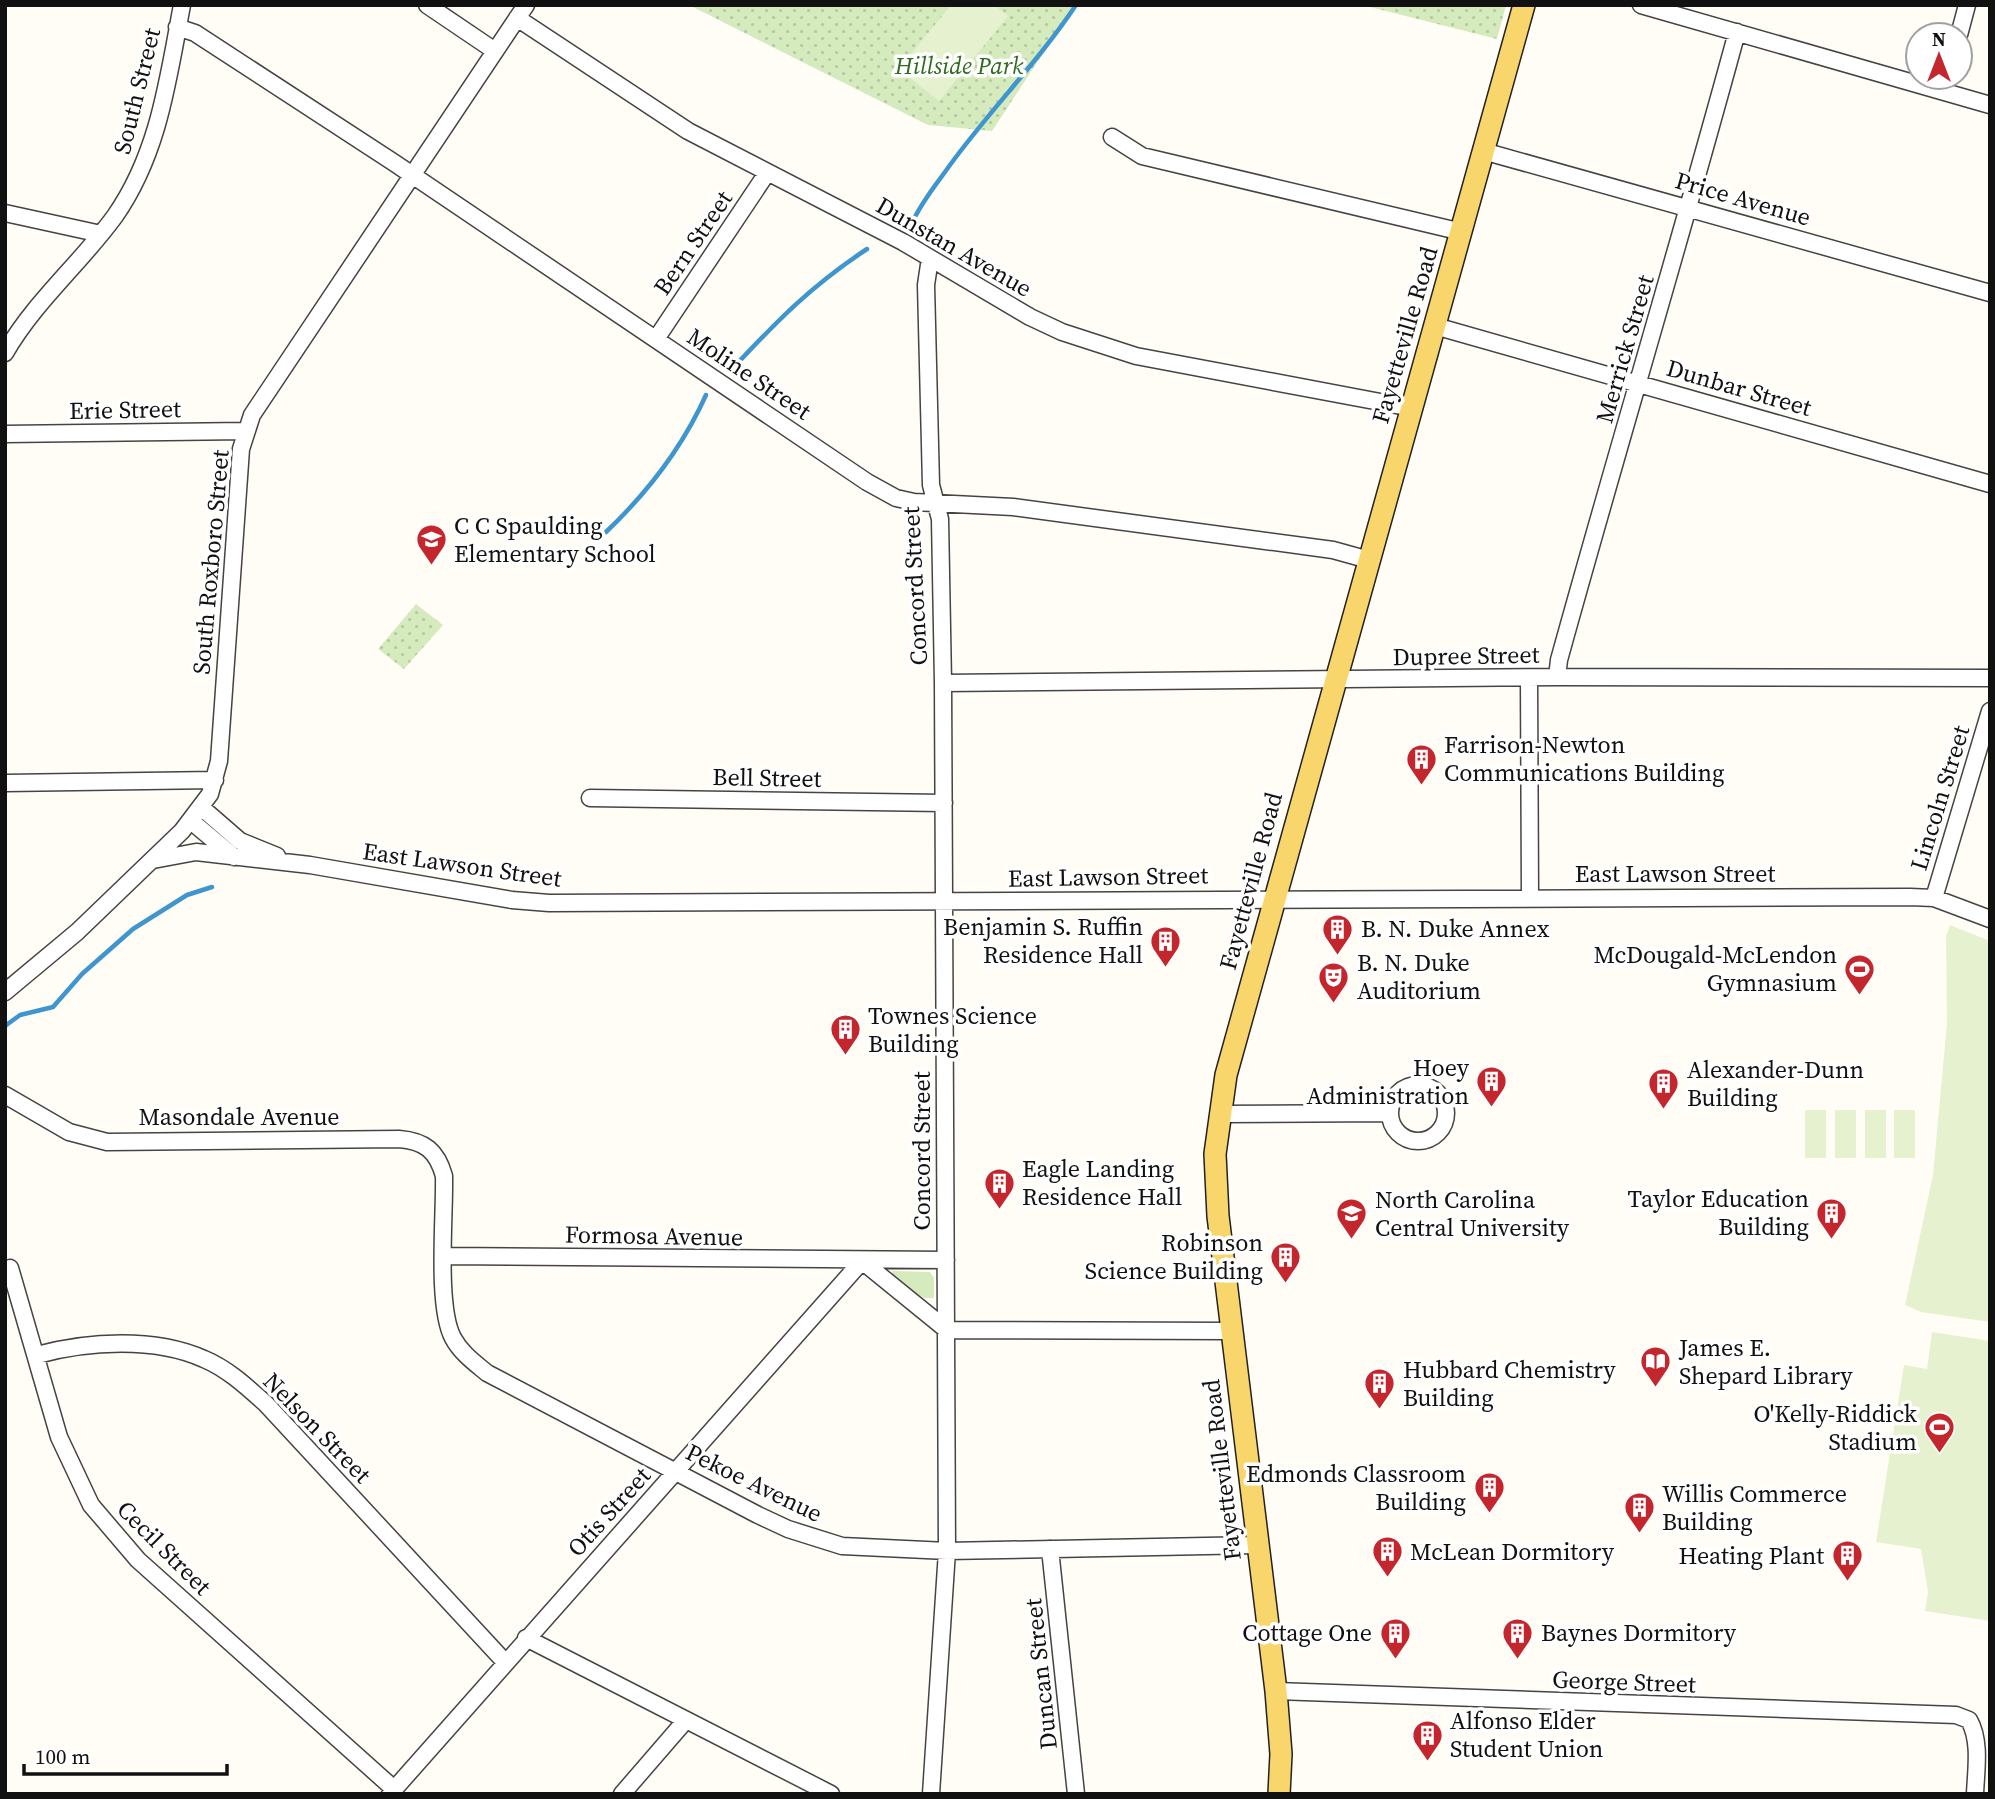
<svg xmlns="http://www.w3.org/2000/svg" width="1995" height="1799" font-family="'Source Serif 4',serif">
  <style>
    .grass { fill: #d5ebbd }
    .park { fill: url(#park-dots) }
    .pitch { fill: #e6f2cf }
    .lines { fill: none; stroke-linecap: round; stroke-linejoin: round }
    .stream { stroke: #3f96cf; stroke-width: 4.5 }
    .minor-casing { stroke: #444; stroke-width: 19 }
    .major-casing { stroke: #222; stroke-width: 24 }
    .minor { stroke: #fff; stroke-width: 16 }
    .major { stroke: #f9d66b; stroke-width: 21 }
    .labels { text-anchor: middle; stroke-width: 7; stroke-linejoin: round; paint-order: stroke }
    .park-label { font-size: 24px; font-style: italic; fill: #2f6b1f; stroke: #fff }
    .street-label { font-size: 24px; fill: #111; stroke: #fff }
    .poi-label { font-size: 24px; fill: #111; stroke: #fff; text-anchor: start }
  </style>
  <defs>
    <pattern id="park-dots" width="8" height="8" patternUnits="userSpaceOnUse" patternTransform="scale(1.75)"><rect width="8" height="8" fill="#d5ebbd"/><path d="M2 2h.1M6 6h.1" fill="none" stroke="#b6c8a1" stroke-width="1.8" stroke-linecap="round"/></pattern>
  </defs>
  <rect width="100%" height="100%" fill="#fffdf5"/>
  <path class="grass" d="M892,1271L930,1272L934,1278V1298H924L893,1279Z"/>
  <path class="park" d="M689,5H1075L992,131L928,125Z
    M1362,5H1506L1497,39Z
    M416,604L443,625L404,669L378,649Z"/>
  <path class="pitch" d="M951,5H994L1008,16L939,101L899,69Z
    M1950,925L1990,941V1322L1921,1312L1905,1305L1933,1175L1947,1023L1946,936Z
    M1805,1110H1826V1158H1805Z
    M1835,1110H1856V1158H1835Z
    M1865,1110H1886V1158H1865Z
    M1894,1110H1915V1158H1894Z
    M1932,1332L1990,1341V1621L1925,1611L1928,1592L1921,1549L1876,1542L1904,1365L1927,1369Z"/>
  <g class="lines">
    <path class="stream" d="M912,223C922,201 936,185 950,165C990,110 1038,62 1076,5
      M733,368C778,320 811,286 867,249
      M606,532C647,493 683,446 706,395
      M5,1026L20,1015L53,1007L82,974L133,929L187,895L212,887"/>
    <defs>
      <path id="minor" d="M427,5L495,51
        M1641,5L1990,105
        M517,18L688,131L903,242L1030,317L1062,332L1136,356L1412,408
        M177,27L195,33L393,162L867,482L896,498L914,502L1013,507L1333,550L1369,560
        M1959,35L1967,5
        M1112,137L1142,156L1462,232
        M1483,151L1990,293
        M5,213L101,234
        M930,258L926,285L931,485L940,519L943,683L947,1551L931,1794
        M1435,326L1990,484
        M656,339L767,173
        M5,353C35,301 80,264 115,216C159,153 168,79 182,5
        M5,434L246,431
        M1557,677L1559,660C1617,450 1680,242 1737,32
        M1529,678L1530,897
        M943,683L1557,677L1990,678
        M5,783L215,780
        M590,798L944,803
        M202,808L240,841L277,856
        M191,821L234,857
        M153,860L196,852L310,865L512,900L549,903L1910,897L1934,898L1990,919
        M1934,898L1990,711
        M5,992L77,932L182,831L210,794L219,761L241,449L252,415L526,5
        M1390 1113a28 28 0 1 1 56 0a28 28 0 1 1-56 0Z
        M5,1095L69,1132L107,1142L399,1139C425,1141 437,1151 444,1176C445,1216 436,1306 453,1338C461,1353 475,1363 487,1373L758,1515L788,1529L842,1546L947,1551L1257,1545
        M1220,1114L1390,1113
        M445,1256L946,1260
        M862,1261L947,1330L1231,1331
        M10,1268L59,1437L91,1505L138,1560L394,1789
        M37,1355C88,1341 155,1337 204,1359C228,1369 247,1387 266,1404L505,1662
        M1050,1549L1076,1794
        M526,1638L831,1794
        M1276,1691L1956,1715L1969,1720C1981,1741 1976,1770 1975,1794
        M390,1794L862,1261
        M622,1794L686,1720"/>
      <path id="major" d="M1279,1794L1281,1754L1276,1691L1218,1216L1215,1154L1226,1075L1524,5"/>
    </defs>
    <use href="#minor" class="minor-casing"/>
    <use href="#major" class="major-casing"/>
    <use href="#minor" class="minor"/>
    <use href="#major" class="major"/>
  </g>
  <defs>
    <symbol id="school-pin" viewBox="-11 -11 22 30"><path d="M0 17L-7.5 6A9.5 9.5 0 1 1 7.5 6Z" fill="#c4262e" stroke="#fff"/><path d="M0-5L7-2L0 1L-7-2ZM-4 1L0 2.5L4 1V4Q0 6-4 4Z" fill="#fff"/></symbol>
    <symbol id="building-pin" viewBox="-11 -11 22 30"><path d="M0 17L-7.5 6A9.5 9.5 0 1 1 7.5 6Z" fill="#c4262e" stroke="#fff"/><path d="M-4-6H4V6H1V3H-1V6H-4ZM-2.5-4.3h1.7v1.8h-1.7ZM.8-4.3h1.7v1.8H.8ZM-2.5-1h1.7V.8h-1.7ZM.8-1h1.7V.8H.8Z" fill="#fff"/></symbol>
    <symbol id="stadium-pin" viewBox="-11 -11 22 30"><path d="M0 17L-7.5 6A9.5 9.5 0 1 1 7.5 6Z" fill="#c4262e" stroke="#fff"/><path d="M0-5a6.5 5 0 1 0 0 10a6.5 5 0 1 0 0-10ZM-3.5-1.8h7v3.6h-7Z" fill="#fff"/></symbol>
    <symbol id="theatre-pin" viewBox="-11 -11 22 30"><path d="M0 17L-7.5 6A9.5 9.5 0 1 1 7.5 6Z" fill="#c4262e" stroke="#fff"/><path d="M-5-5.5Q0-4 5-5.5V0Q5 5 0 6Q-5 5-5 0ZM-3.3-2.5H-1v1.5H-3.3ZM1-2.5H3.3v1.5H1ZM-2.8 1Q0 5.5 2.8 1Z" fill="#fff"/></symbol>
    <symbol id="university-pin" viewBox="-11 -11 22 30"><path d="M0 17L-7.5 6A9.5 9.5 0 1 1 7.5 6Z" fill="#c4262e" stroke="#fff"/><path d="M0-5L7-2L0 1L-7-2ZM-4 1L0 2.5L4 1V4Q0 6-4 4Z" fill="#fff"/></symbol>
    <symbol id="library-pin" viewBox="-11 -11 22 30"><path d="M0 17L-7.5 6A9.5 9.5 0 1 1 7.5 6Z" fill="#c4262e" stroke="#fff"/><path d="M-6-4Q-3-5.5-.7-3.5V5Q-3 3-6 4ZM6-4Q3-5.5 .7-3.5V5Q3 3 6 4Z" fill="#fff"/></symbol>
  </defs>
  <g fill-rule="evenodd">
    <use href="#school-pin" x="414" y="522" width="35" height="47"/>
    <use href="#building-pin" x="1404" y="742" width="35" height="47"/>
    <use href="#building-pin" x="1320" y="912" width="35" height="47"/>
    <use href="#building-pin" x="1148" y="924" width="35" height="47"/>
    <use href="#stadium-pin" x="1842" y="952" width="35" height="47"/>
    <use href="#theatre-pin" x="1316" y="960" width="35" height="47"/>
    <use href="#building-pin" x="828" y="1012" width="35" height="47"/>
    <use href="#building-pin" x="1474" y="1064" width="35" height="47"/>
    <use href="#building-pin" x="1646" y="1066" width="35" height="47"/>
    <use href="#building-pin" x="982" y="1166" width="35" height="47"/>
    <use href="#building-pin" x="1814" y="1196" width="35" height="47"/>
    <use href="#university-pin" x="1334" y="1196" width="35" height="47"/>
    <use href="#building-pin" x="1268" y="1240" width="35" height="47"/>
    <use href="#library-pin" x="1638" y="1344" width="35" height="47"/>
    <use href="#building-pin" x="1362" y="1366" width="35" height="47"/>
    <use href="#stadium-pin" x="1922" y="1410" width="35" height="47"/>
    <use href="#building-pin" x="1472" y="1470" width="35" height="47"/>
    <use href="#building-pin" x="1622" y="1490" width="35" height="47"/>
    <use href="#building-pin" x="1370" y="1534" width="35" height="47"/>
    <use href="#building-pin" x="1830" y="1538" width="35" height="47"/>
    <use href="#building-pin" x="1378" y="1616" width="35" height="47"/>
    <use href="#building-pin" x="1500" y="1616" width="35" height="47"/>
    <use href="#building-pin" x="1410" y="1718" width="35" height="47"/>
  </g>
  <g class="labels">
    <g class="park-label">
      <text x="959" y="74">Hillside Park</text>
    </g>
    <g class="street-label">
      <text transform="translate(137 91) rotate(-76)" y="8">South Street</text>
      <text transform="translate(1743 199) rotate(16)" y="8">Price Avenue</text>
      <text transform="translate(693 243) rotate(-56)" y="8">Bern Street</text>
      <text transform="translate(954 247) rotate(30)" y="8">Dunstan Avenue</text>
      <text transform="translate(1405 335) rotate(-74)" y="8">Fayetteville Road</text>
      <text transform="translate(1625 349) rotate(-74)" y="8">Merrick Street</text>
      <text transform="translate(749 374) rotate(34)" y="8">Moline Street</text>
      <text transform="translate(1739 388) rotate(16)" y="8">Dunbar Street</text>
      <text transform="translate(125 410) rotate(-1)" y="8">Erie Street</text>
      <text transform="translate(211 562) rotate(-85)" y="8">South Roxboro Street</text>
      <text transform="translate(915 586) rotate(-93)" y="8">Concord Street</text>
      <text transform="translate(1466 656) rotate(-1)" y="8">Dupree Street</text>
      <text transform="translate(767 778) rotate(1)" y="8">Bell Street</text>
      <text transform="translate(1940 798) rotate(-73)" y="8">Lincoln Street</text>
      <text transform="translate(462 865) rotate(8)" y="8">East Lawson Street</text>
      <text x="1675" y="882">East Lawson Street</text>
      <text transform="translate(1108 877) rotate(-1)" y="8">East Lawson Street</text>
      <text transform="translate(1251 881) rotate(-75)" y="8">Fayetteville Road</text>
      <text x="239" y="1125">Masondale Avenue</text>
      <text transform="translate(922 1151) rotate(-90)" y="8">Concord Street</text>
      <text transform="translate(654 1236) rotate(1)" y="8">Formosa Avenue</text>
      <text transform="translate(317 1428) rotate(46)" y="8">Nelson Street</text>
      <text transform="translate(1222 1470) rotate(-97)" y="8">Fayetteville Road</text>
      <text transform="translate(754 1483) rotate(26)" y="8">Pekoe Avenue</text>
      <text transform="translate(609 1512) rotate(-48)" y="8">Otis Street</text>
      <text transform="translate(164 1548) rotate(45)" y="8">Cecil Street</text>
      <text transform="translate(1041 1674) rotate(-96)" y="8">Duncan Street</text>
      <text transform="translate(1624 1682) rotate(2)" y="8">George Street</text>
    </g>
    <g class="poi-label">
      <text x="454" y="534">C C Spaulding<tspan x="454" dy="28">Elementary School</tspan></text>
      <text x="1444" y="753">Farrison-Newton<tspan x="1444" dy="28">Communications Building</tspan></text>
      <text x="1143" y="935" text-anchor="end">Benjamin S. Ruffin<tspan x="1143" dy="28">Residence Hall</tspan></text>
      <text x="1361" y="937">B. N. Duke Annex</text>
      <text x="1837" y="963" text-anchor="end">McDougald-McLendon<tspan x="1837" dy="28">Gymnasium</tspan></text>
      <text x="1357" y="971">B. N. Duke<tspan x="1357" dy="28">Auditorium</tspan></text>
      <text x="868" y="1024">Townes Science<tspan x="868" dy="28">Building</tspan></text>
      <text x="1469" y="1076" text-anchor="end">Hoey<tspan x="1469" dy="28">Administration</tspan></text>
      <text x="1687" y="1078">Alexander-Dunn<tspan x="1687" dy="28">Building</tspan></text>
      <text x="1022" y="1177">Eagle Landing<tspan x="1022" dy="28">Residence Hall</tspan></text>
      <text x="1809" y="1207" text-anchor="end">Taylor Education<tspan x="1809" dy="28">Building</tspan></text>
      <text x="1375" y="1208">North Carolina<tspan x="1375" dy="28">Central University</tspan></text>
      <text x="1263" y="1251" text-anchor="end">Robinson<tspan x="1263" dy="28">Science Building</tspan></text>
      <text x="1679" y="1356">James E.<tspan x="1679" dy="28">Shepard Library</tspan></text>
      <text x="1403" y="1378">Hubbard Chemistry<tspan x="1403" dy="28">Building</tspan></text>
      <text x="1917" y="1422" text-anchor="end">O'Kelly-Riddick<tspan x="1917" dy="28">Stadium</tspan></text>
      <text x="1466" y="1482" text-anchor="end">Edmonds Classroom<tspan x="1466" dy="28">Building</tspan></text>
      <text x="1662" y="1502">Willis Commerce<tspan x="1662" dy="28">Building</tspan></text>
      <text x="1410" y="1560">McLean Dormitory</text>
      <text x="1824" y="1564" text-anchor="end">Heating Plant</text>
      <text x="1372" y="1641" text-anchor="end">Cottage One</text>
      <text x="1541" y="1641">Baynes Dormitory</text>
      <text x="1450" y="1729">Alfonso Elder<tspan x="1450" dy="28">Student Union</tspan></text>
    </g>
  </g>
  <rect width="1995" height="1799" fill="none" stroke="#111111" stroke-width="14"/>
  <g transform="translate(1939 56)"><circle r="33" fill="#ffffff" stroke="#a0a0a0" stroke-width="2"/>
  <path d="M0-5L12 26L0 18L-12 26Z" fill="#c4262e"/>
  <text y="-10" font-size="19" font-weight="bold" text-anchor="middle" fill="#111111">N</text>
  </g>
  <path d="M24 1764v10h203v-10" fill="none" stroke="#111111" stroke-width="3.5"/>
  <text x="35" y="1764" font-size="21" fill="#111111" stroke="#ffffff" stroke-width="5" paint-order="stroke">100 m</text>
</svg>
